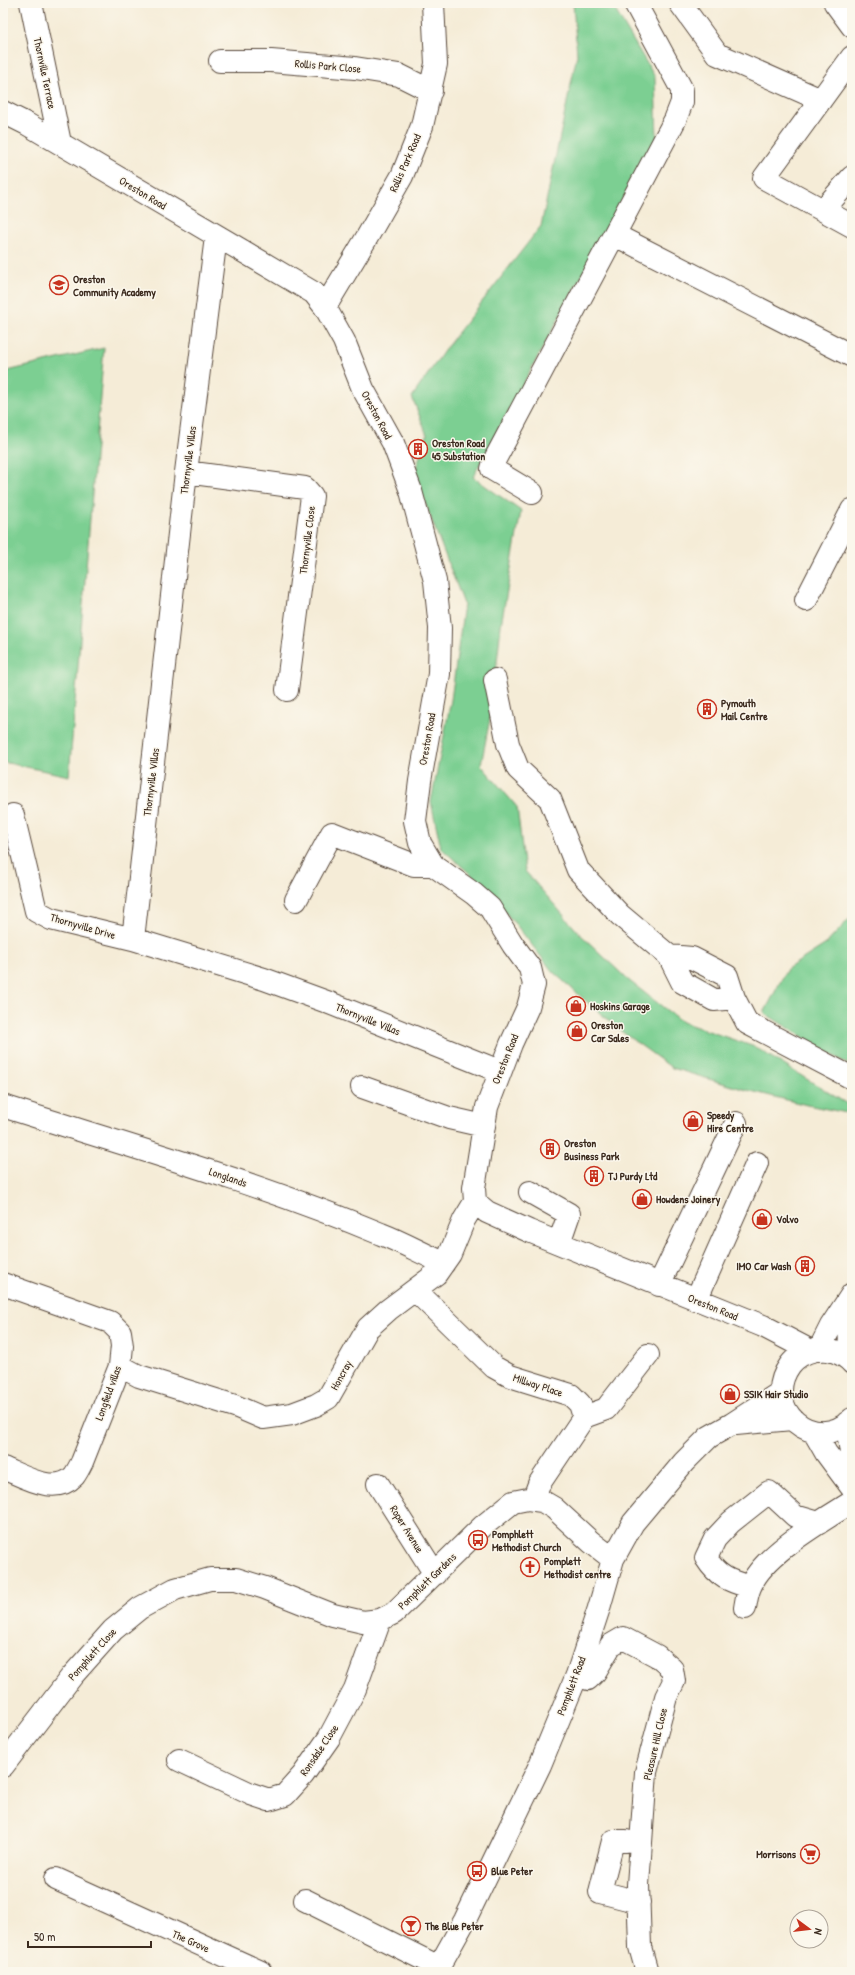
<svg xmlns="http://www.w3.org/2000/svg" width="855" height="1975" font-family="'Patrick Hand',sans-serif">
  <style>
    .green { fill: #7bcf92; stroke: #5b7c58 }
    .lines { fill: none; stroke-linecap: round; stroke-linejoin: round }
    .minor-casing { stroke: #57473a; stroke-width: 24 }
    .minor { stroke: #fff; stroke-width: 22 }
    .labels { text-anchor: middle; stroke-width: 3; stroke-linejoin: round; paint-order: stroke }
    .street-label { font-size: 11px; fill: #3b2a1e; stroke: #fbf7ec }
    .poi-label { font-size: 11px; font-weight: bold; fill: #3b2a1e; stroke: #fbf7ec; text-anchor: start }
  </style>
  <rect width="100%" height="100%" fill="#fbf7ec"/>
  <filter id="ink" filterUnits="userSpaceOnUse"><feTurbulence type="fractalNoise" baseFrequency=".025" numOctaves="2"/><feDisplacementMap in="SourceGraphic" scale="8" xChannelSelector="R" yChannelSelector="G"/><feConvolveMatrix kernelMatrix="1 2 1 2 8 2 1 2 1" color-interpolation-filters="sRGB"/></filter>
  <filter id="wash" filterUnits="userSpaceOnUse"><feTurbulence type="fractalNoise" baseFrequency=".012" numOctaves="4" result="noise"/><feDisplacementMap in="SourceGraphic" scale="16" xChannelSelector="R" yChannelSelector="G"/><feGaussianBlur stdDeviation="0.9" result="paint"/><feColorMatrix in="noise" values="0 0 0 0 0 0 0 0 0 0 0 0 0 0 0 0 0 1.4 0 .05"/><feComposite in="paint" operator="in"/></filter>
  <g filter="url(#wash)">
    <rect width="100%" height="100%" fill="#f5ecd7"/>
    <path class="green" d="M573,3H611L655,77L657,140L638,171L473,477L521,511L501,625L492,708L481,765L517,807L525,871L579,933L627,979L682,1022L755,1047L852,1107V1114L807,1105L739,1088L672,1068L618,1029L553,972L517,926L476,879L441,848L431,802L451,700L464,604L414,474L427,435L412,397L446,348L541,226L577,55Z
      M104,348L69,776L3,762V372Z
      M852,916V1067L764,1013L787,969L826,944Z"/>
  </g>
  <g filter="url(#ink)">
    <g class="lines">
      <defs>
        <path id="minor" d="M31,3L60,143
          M680,3L717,54L821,100
          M835,3L852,26
          M852,57L764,178L852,226
          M220,61H271L355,68L399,75L431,91
          M3,112L27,124L314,293L325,307L344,341L363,389L393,443L411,491L435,581L440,628L439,674L420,781L415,821L420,843L433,865L474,894L490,908L513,945L530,968L534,985L528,1007L511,1044L487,1107L474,1188L475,1202L487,1212L529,1231L763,1326L811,1351
          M823,210L852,177
          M615,235L852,356
          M325,307L366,239L402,176L422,126L436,64L433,3
          M186,472L305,488L312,496L287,690
          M532,493L492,469L494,461L675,120L682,102V90L635,3
          M806,600L852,510
          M495,680L508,744L518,769L550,799L578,870L620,915L669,956L682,982L714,1000L734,998
          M13,815L36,911L51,919L133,939L264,979L327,1002L499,1071
          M296,900L332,833L414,865H433
          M133,939L186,472L216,237
          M669,956L692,958L727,976L734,998L747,1023L852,1078
          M362,1087L449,1118L484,1126
          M6,1107C132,1147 259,1183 381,1234C402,1242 423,1254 444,1263
          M530,1192L569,1214L559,1243
          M3,1284L110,1322L120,1332L122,1346L120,1366L82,1462C80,1466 77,1472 74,1476C55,1496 23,1476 3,1468
          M659,1285L736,1123
          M415,1290L494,1367L510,1376L571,1395L580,1404L584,1417L539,1484L533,1500
          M849,1299L850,1360
          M696,1300L757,1163
          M819,1350L831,1326L852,1294
          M852,1363C843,1353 828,1348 816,1350C806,1352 796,1357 790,1365C759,1408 815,1456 852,1419
          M120,1366L139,1376L235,1406L263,1418L292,1414L316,1405L328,1398L368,1328L388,1310L436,1274L450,1254L464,1220L475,1202
          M584,1417L606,1409L648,1355
          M847,1423L852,1461
          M736,1424L792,1419
          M814,1432L826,1453L852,1488
          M378,1484L435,1574
          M750,1587C729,1581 718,1577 706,1558L715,1539L731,1522L769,1492L795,1516L819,1523
          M745,1608C746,1602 747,1594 750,1587C763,1554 822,1521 852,1502
          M577,1675L588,1679L595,1672L611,1645L623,1638L657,1656L672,1669L674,1681L666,1697L646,1772L638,1885L640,1947L647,1972
          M179,1760L251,1794L269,1800L285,1795L303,1775L329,1738L355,1689L380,1620
          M3,1766L72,1676L113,1630L140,1608L175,1589L210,1579H236L265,1588L333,1615L363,1622L380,1620L394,1613L483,1526L513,1502L528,1499L542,1501L554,1508L591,1542L613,1559
          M626,1841H613L600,1892L639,1902
          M56,1879L261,1972
          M305,1900L439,1967
          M436,1972L465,1920L540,1765L577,1675L599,1608L613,1559L633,1523L684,1462L709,1437L732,1424L781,1392"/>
      </defs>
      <use href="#minor" class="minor-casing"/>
      <use href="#minor" class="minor"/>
    </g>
  </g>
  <defs>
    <symbol id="school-ring" viewBox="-11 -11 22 22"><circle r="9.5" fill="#fbf7ec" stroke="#c8321e" stroke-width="1.5"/><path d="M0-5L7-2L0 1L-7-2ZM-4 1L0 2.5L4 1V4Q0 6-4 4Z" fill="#c8321e"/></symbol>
    <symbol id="building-ring" viewBox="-11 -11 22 22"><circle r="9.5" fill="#fbf7ec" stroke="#c8321e" stroke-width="1.5"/><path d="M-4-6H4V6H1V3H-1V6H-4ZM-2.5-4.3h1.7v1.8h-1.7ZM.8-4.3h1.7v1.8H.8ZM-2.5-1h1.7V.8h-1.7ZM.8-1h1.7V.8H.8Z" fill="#c8321e"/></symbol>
    <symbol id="shop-ring" viewBox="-11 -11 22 22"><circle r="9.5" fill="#fbf7ec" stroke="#c8321e" stroke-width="1.5"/><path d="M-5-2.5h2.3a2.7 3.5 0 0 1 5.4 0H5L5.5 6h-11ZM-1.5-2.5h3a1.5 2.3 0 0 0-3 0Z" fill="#c8321e"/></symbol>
    <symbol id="bus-ring" viewBox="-11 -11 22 22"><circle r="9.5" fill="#fbf7ec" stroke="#c8321e" stroke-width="1.5"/><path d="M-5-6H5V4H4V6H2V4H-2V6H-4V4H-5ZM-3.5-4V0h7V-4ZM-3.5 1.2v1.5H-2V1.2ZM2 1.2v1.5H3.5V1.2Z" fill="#c8321e"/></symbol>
    <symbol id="church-ring" viewBox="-11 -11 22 22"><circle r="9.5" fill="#fbf7ec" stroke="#c8321e" stroke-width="1.5"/><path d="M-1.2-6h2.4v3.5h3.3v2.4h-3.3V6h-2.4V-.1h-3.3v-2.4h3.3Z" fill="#c8321e"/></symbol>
    <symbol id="supermarket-ring" viewBox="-11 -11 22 22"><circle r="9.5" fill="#fbf7ec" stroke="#c8321e" stroke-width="1.5"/><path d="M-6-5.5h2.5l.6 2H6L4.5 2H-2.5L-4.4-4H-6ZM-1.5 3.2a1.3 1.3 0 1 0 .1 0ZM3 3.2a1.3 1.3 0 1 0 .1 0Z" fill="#c8321e"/></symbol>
    <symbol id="bar-ring" viewBox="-11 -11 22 22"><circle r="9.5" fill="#fbf7ec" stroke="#c8321e" stroke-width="1.5"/><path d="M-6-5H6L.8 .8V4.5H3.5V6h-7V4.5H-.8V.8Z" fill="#c8321e"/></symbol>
  </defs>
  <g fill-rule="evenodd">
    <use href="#school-ring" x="48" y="274" width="22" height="22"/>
    <use href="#building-ring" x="407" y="438" width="22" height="22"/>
    <use href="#building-ring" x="696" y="698" width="22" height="22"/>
    <use href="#shop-ring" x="565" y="995" width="22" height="22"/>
    <use href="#shop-ring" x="566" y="1020" width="22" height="22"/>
    <use href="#shop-ring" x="682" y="1110" width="22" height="22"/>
    <use href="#building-ring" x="539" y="1138" width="22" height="22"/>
    <use href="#building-ring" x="583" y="1165" width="22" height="22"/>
    <use href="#shop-ring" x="631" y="1188" width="22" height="22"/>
    <use href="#shop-ring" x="751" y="1208" width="22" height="22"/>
    <use href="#building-ring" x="794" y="1255" width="22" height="22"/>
    <use href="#shop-ring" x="719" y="1383" width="22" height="22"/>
    <use href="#bus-ring" x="467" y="1529" width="22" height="22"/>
    <use href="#church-ring" x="519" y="1556" width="22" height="22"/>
    <use href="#supermarket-ring" x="799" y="1843" width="22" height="22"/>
    <use href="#bus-ring" x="466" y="1860" width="22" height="22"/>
    <use href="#bar-ring" x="400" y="1915" width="22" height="22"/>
  </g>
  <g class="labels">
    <g class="street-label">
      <text transform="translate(328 66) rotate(5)" y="4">Rollis Park Close</text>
      <text transform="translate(45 73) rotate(78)" y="4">Thornville Terrace</text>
      <text transform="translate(405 163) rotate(-66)" y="4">Rollis Park Road</text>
      <text transform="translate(143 193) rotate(31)" y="4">Oreston Road</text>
      <text transform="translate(377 415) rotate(62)" y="4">Oreston Road</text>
      <text transform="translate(188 460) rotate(-83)" y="4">Thornyville Villas</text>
      <text transform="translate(307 540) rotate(-83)" y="4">Thornyville Close</text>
      <text transform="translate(427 739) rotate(-80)" y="4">Oreston Road</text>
      <text transform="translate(151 782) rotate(-83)" y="4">Thornyville Villas</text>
      <text transform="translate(83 926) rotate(16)" y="4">Thornyville Drive</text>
      <text transform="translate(368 1019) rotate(22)" y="4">Thornyville Villas</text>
      <text transform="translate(505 1059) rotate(-68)" y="4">Oreston Road</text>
      <text transform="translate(228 1177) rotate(19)" y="4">Longlands</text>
      <text transform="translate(713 1307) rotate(22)" y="4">Oreston Road</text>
      <text transform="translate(341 1375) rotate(-61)" y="4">Honcray</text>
      <text transform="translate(538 1385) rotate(18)" y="4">Millway Place</text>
      <text transform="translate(108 1393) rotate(-70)" y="4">Longfield villas</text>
      <text transform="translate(407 1529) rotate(58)" y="4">Roper Avenue</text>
      <text transform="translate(427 1581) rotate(-44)" y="4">Pomphlett Gardens</text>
      <text transform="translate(92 1654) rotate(-48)" y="4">Pomphlett Close</text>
      <text transform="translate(571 1686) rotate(-69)" y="4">Pomphlett Road</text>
      <text transform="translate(655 1744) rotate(-77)" y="4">Pleasure Hill Close</text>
      <text transform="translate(319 1750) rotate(-56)" y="4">Ronsdale Close</text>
      <text transform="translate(191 1941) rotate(24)" y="4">The Grove</text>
    </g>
    <g class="poi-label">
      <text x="73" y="283">Oreston<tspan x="73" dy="13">Community Academy</tspan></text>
      <text x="432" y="447">Oreston Road<tspan x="432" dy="13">45 Substation</tspan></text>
      <text x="721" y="707">Pymouth<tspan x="721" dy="13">Mail Centre</tspan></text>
      <text x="590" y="1010">Hoskins Garage</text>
      <text x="591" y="1029">Oreston<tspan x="591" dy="13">Car Sales</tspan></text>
      <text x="707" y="1119">Speedy<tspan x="707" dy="13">Hire Centre</tspan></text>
      <text x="564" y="1147">Oreston<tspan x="564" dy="13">Business Park</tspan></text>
      <text x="608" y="1180">TJ Purdy Ltd</text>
      <text x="656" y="1203">Howdens Joinery</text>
      <text x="776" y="1223">Volvo</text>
      <text x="791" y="1270" text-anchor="end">IMO Car Wash</text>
      <text x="744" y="1398">SSIK Hair Studio</text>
      <text x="492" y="1538">Pomphlett<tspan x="492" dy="13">Methodist Church</tspan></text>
      <text x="544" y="1565">Pomplett<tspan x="544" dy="13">Methodist centre</tspan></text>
      <text x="796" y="1858" text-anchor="end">Morrisons</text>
      <text x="491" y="1875">Blue Peter</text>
      <text x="425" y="1930">The Blue Peter</text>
    </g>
  </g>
  <rect width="855" height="1975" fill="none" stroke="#fbf7ec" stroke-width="16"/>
  <g transform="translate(809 1929) rotate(105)"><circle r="19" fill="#fbf7ec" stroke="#aea59a"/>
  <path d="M0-3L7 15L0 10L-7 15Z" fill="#c8321e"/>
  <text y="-6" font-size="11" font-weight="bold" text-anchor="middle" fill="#3b2a1e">N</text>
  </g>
  <path d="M28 1941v6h123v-6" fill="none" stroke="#3b2a1e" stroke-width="2"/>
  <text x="34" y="1941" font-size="12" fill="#3b2a1e" stroke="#fbf7ec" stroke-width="3" paint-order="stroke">50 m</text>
</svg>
